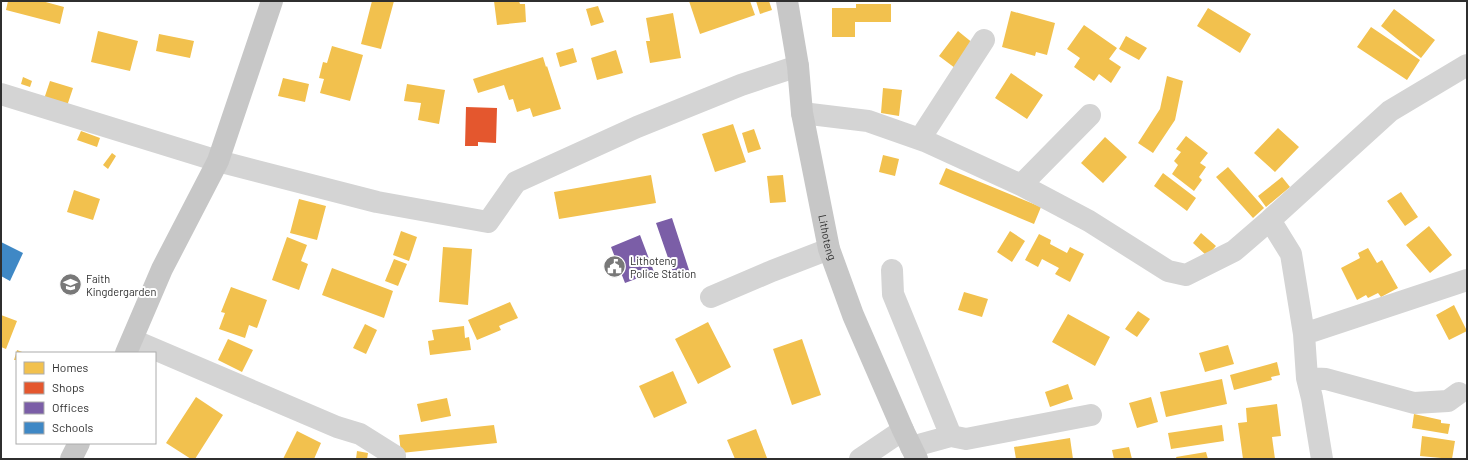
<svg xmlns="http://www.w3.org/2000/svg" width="1468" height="460" font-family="Barlow,sans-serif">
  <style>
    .homes { fill: #f2c14e }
    .shops { fill: #e4572e }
    .offices { fill: #7b5ea7 }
    .schools { fill: #3f88c5 }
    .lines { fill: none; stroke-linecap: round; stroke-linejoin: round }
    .minor { stroke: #d4d4d4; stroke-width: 22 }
    .major { stroke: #c7c7c7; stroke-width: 22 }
    .labels { text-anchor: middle; stroke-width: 4; stroke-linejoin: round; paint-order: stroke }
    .street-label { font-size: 11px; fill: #2f2f2f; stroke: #fff }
    .poi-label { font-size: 11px; fill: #2f2f2f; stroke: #fff; text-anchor: start }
  </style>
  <rect width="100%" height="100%" fill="#fff"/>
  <path class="homes" d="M8,1H42L64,7L60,24L6,10Z
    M372,1H394L381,49L361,44Z
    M494,1H519L520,4H525L526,22L497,25Z
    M689,1H750L755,15L700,34Z
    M756,1H769L772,10L760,14Z
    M856,4H891V22H855V37H832V8H856Z
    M598,6L604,22L591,26L586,9Z
    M1208,8L1251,34L1240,53L1197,26Z
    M1394,9L1435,40L1421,58L1381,26Z
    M1011,11L1055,23L1047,55L1036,52L1035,56L1002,47Z
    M673,13L681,58L650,63L646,41H650L646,18Z
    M1084,25L1117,48L1109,59L1121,67L1111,83L1099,74L1094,81L1074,67L1080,58L1067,49Z
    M1371,27L1420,60L1407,80L1357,47Z
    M98,31L138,41L130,71L91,62Z
    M958,31L974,44L955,68L939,56Z
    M159,34L194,41L190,58L156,51Z
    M1126,36L1147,48L1139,60L1119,49Z
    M332,46L363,55L350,101L320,93L324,79L319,78L323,62L327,63Z
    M573,48L577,62L560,67L556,53Z
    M616,50L623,73L597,80L591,58Z
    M543,57L546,67L547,66L561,109L533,117L530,108L517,112L513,99L509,100L504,85L478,93L473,79Z
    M1011,73L1043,95L1027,119L995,98Z
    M1167,76L1183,81L1175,120L1153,153L1138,143L1160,109Z
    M23,77L32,81L30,87L21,84Z
    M283,78L309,84L305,102L278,96Z
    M50,81L73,88L67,106L44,99Z
    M407,84L445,90L439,124L418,120L421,103L404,101Z
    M883,88L902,90L899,116L881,113Z
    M733,124L746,162L715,172L702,134Z
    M1278,128L1299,147L1275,172L1254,153Z
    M754,129L761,149L748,153L742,133Z
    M81,131L100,138L97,147L77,140Z
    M1186,136L1208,153L1200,163L1206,167L1199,177L1202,180L1194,191L1172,174L1178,165L1174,161L1181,152L1176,149Z
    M1105,137L1127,157L1103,183L1081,163Z
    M112,153L116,156L108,169L103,165Z
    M883,155L899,159L895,176L879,172Z
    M1228,167L1264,208L1253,218L1216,177Z
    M946,168L1041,207L1034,224L939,184Z
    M1163,173L1196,198L1187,211L1154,186Z
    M651,175L656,203L559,219L554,192Z
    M783,175L786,202L770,203L767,176Z
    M1282,177L1290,187L1266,207L1258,196Z
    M74,190L100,199L93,220L67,212Z
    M1401,192L1418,217L1405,226L1387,201Z
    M299,199L326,206L317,240L290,233Z
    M1429,226L1452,255L1430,273L1406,245Z
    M401,231L417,237L409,261L393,255Z
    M1010,231L1025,241L1012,262L997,252Z
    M1201,233L1216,246L1207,256L1193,243Z
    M1039,234L1051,240L1050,244L1067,253L1070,247L1084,254L1070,282L1055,274L1059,268L1042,259L1038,267L1025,260Z
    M287,237L307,245L301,261L308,264L299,290L272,280Z
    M443,247L472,249L468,305L439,302Z
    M1368,248L1377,263L1382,260L1398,288L1381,297L1378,293L1368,298L1366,295L1357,300L1341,268L1360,258L1358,253Z
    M394,259L407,264L398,286L385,281Z
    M332,268L393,291L384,318L322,295Z
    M231,287L267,300L257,328L249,325L245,338L219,329L225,313L221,312Z
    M964,292L988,299L982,317L958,310Z
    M510,302L518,318L499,326L501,330L477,340L468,320Z
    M1454,305L1467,331L1449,340L1436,315Z
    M1138,311L1150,319L1137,337L1125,329Z
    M1068,314L1110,337L1095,366L1052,342Z
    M1,315L17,321L6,349L1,347Z
    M708,322L731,367L698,384L675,339Z
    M365,324L377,330L366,354L353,348Z
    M464,326L465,338L469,337L471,350L430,355L428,341L434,340L432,330Z
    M228,339L253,350L242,372L218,360Z
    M802,339L821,395L792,405L773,349Z
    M1228,345L1234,364L1205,372L1199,353Z
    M17,350L25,353H17V360H14Z
    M1277,362L1280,375L1271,377L1272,380L1234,390L1230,375Z
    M673,371L687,403L654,418L639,386Z
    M1222,379L1227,404L1166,417L1160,392Z
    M1068,384L1073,399L1050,407L1045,392Z
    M196,397L223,415L195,459H191L166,443Z
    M1151,397L1158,422L1137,428L1129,403Z
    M447,398L451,416L421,422L417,404Z
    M1277,404L1281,436L1272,437L1275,459H1243L1238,423L1247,422L1246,408Z
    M1414,414L1441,420V423L1450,424L1448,434L1412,428Z
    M494,425L497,443L401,453L399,435Z
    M1222,425L1224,441L1171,449L1168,433Z
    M756,429L767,458L735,459L727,440Z
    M297,431L321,443L314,459H283Z
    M1422,436L1455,441L1452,459L1420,456Z
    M1070,438L1073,459H1016L1014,447Z
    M1129,447L1132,459H1114L1112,450Z
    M357,451L368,453L367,459H356Z
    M1206,452L1208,459H1177L1176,457Z"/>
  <path class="shops" d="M466,107L497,108L496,143L478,142V146H465Z"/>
  <path class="offices" d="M672,218L690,273L675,278L656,223Z
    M640,235L654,272L625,283L611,247Z"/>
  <path class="schools" d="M1,242L23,253L10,281L1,276Z"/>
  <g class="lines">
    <path class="minor" d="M1,94L218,161L377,202L488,222L516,182L637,127L741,85L798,66
      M802,113L868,121L925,141L1021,185L1089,221L1168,271L1186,275L1234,251L1270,220L1390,111L1467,65
      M925,141V131L984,40
      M1021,185L1090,115
      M1270,220L1291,254L1304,334L1307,378L1312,398L1322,459
      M892,270L893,294L951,436
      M711,297L772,271L829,249
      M1304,334L1467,280
      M133,340L337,427L360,434L395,456
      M1307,378L1326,379L1414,403L1448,401L1459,393
      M911,447L951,436L966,439L1091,415
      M860,459L903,430"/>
    <g class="major">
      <path id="s1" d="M787,1L798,66L802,113L829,249L853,315L903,430L917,459"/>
      <path d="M126,353L162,269L218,161L272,1"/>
      <path d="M71,459L79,443"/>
    </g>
  </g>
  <defs>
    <symbol id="civic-disc" viewBox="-11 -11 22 22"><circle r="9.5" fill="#787878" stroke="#fff"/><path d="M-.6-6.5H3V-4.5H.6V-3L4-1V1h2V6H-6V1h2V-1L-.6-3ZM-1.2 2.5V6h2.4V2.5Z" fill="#fff"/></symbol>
    <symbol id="school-disc" viewBox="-11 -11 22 22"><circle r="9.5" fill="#787878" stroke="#fff"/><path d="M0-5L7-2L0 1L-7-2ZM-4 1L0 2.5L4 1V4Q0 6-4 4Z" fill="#fff"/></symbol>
  </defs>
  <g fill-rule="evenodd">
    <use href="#civic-disc" x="602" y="254" width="25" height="25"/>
    <use href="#school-disc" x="58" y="272" width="25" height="25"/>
  </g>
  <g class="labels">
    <g class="street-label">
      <text dy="4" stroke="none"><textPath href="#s1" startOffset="240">Lithoteng</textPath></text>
    </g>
    <g class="poi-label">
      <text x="630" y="265">Lithoteng<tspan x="630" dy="13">Police Station</tspan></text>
      <text x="86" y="283">Faith<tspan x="86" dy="13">Kingdergarden</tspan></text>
    </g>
  </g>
  <rect width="1468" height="460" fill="none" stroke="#2f2f2f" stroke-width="4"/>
  <rect x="16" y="352" width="140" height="92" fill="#ffffff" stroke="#acacac"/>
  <rect x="24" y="362" width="20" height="12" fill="#f2c14e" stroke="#acacac"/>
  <text x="52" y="372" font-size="12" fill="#2f2f2f">Homes</text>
  <rect x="24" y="382" width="20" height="12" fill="#e4572e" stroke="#acacac"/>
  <text x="52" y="392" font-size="12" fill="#2f2f2f">Shops</text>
  <rect x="24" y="402" width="20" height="12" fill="#7b5ea7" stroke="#acacac"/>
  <text x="52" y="412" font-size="12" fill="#2f2f2f">Offices</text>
  <rect x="24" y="422" width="20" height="12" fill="#3f88c5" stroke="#acacac"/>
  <text x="52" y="432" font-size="12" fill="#2f2f2f">Schools</text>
</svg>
